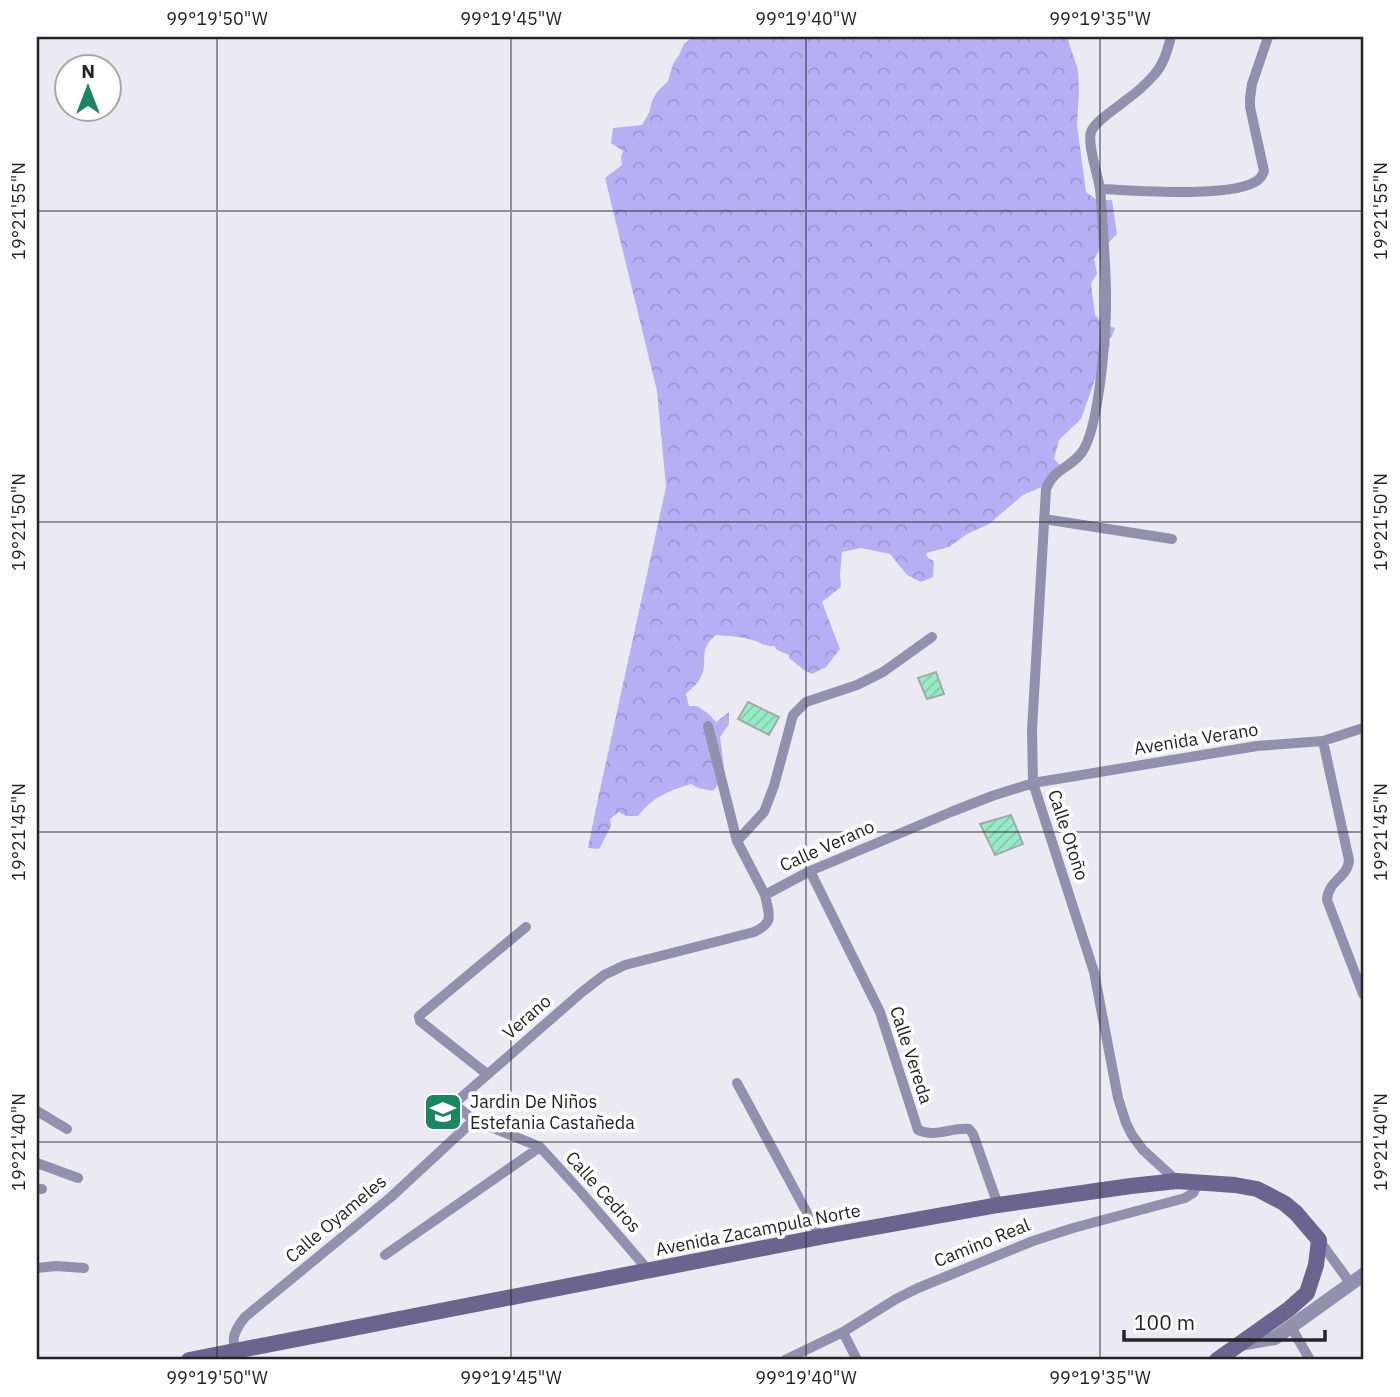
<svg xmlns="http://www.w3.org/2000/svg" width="1400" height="1397" font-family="'IBM Plex Sans',sans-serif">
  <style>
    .forest { fill: url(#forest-crowns) }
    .building { fill: url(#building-hatch); stroke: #a3aba7; stroke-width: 2 }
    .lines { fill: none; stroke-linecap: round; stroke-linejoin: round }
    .minor { stroke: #9390ae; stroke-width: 10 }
    .tertiary { stroke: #9390ae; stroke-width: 14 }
    .secondary { stroke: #6a648f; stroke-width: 16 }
    .ticks { fill: none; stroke: #242326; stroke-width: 2; stroke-opacity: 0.45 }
    .labels { text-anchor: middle; stroke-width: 7; stroke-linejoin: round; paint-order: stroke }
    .street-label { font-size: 18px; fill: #242326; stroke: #fff }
    .poi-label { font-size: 18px; fill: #242326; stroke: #fff; text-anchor: start }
    .neatline { fill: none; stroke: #242326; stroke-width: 2.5 }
    .ticks-label { font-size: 18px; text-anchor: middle; fill: #242326 }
  </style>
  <defs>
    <pattern id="forest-crowns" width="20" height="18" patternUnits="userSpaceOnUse" patternTransform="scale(1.75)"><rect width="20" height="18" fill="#b7aef3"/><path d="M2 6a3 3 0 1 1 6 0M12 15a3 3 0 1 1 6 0" fill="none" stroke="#9d95d0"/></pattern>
    <pattern id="building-hatch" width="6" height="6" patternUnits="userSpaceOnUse" patternTransform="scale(1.75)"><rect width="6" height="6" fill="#96ebc7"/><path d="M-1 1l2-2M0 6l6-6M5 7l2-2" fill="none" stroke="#81c9ab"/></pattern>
  </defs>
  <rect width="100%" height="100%" fill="#ebeaf2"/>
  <path class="forest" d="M692,37H1067L1078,70L1079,91L1077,125L1086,192L1097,200H1112L1117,234L1109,242L1102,246L1094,259L1097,273L1091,284L1095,315L1103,324L1115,328L1112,336L1109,339L1110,345L1104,355L1081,419L1059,440L1054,459L1064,469L1044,486L1023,495L989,524L967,534L949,547L926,553L928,558L934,561L933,577L921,582L907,575L890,554L861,548L842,552L840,574L841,587L822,602L840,649L826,667L812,674L804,670L789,658V655L777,650L774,646C764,647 761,642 752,640C740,636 728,636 716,635C697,650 709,660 701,677C698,683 691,689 686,694L689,706H697L710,715L716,722L729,712V724L720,737L725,776L713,791L698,788L691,784C668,791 653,797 638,816H626L619,812L610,819L611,826L599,849L588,848L596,808L666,487L657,391L605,178L622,165L621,157L623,151L611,143L613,128L642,125L649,113L652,101L657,92L668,81L673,64L679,55L684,44Z"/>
  <path class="building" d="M936,672L944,694L927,699L918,678Z
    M748,702L779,717L769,735L738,719Z
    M1011,815L1023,844L995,855L980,824Z"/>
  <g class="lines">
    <path class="minor" d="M1171,37C1167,51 1164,64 1154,75C1146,84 1136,93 1126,100C1117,108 1095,121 1091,132C1087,144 1098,175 1100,189C1102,209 1103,228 1104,248C1106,276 1107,304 1105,333C1103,360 1097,431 1082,452C1071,468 1054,468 1046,489L1032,730L1033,783L1094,972L1118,1098L1126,1123L1132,1135L1143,1150L1177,1181
      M1100,189C1133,190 1233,199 1258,180C1262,177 1262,176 1264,171L1250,107V98L1252,84L1268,37
      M1044,519L1172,539
      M708,726L737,841L765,895
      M1323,741L1349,860C1348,878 1328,880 1327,900L1363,994
      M737,841L764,812L774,786L793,715L806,702L857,685L883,672L932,637
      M810,871L880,1012L918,1130C935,1138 952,1127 969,1129L973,1134L998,1205
      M487,1074L420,1021L419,1016L526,927
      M737,1083L820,1237
      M37,1111L67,1129
      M37,1163L78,1178
      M37,1189H42
      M1319,1240L1351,1284
      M385,1255L540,1147
      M37,1268L56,1266L84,1268
      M649,1271L581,1192L540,1147L474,1120L456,1106V1102L582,992L604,975L625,965L754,932C775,922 769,915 765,895L810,871L951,812L992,796L1033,783L1257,746L1323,741L1363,728
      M1291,1327L1310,1360
      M843,1332L857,1360
      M240,1360C230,1342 232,1333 245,1317L391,1197L474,1120
      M785,1360L843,1332L896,1299L918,1288L1033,1241L1073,1228L1185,1198L1193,1193L1199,1182"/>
    <path class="tertiary" d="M1240,1344L1275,1338L1363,1275"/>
    <path class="secondary" d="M189,1360L820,1237L998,1205L1131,1186L1177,1181L1235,1185L1257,1189L1284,1203L1296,1213L1319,1240L1316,1265L1307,1293L1289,1309L1217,1360"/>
  </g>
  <path class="ticks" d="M217,37V1360M511,37V1360M806,37V1360M1100,37V1360M37,211H1363M37,522H1363M37,832H1363M37,1142H1363"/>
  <defs>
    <symbol id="school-square" viewBox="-11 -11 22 22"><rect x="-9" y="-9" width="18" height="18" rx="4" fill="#1b8663" stroke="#fff"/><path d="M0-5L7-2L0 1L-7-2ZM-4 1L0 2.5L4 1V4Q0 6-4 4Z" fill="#fff"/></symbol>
  </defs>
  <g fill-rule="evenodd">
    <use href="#school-square" x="421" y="1090" width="44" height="44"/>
  </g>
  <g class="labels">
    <g class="street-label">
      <text transform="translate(1196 739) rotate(-9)" y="6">Avenida Verano</text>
      <text transform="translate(1068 835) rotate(72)" y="6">Calle Otoño</text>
      <text transform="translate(827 846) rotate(-24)" y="6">Calle Verano</text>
      <text transform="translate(527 1017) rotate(-41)" y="6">Verano</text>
      <text transform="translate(911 1055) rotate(72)" y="6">Calle Vereda</text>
      <text transform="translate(603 1192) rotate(48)" y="6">Calle Cedros</text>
      <text transform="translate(336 1219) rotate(-40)" y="6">Calle Oyameles</text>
      <text transform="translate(758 1230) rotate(-11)" y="6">Avenida Zacampula Norte</text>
      <text transform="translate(982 1243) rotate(-22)" y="6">Camino Real</text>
    </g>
    <g class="poi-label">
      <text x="470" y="1108">Jardin De Niños<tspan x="470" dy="21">Estefania Castañeda</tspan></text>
    </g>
  </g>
  <rect width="1400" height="1397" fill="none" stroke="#ffffff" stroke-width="77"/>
  <g transform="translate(88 88)"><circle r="33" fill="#ffffff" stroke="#a7a7a8" stroke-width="2"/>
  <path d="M0-5L12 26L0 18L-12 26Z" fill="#1b8663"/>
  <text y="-10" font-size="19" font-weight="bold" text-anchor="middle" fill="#242326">N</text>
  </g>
  <path d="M1124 1330v10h201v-10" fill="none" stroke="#242326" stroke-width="3.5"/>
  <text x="1134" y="1330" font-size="21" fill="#242326" stroke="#ffffff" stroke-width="5" paint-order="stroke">100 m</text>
  <rect x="38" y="38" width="1324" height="1320" class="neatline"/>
  <g class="ticks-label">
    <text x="217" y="25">99°19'50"W</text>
    <text x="511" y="25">99°19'45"W</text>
    <text x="806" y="25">99°19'40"W</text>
    <text x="1100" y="25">99°19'35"W</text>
    <text transform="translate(19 211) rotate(-90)" y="6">19°21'55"N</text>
    <text transform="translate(1381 211) rotate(-90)" y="6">19°21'55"N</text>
    <text transform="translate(19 522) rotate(-90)" y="6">19°21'50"N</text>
    <text transform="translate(1381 522) rotate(-90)" y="6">19°21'50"N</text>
    <text transform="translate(19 832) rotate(-90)" y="6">19°21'45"N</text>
    <text transform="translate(1381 832) rotate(-90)" y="6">19°21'45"N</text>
    <text transform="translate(19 1142) rotate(-90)" y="6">19°21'40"N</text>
    <text transform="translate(1381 1142) rotate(-90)" y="6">19°21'40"N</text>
    <text x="217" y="1384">99°19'50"W</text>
    <text x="511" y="1384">99°19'45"W</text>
    <text x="806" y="1384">99°19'40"W</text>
    <text x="1100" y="1384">99°19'35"W</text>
  </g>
</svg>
